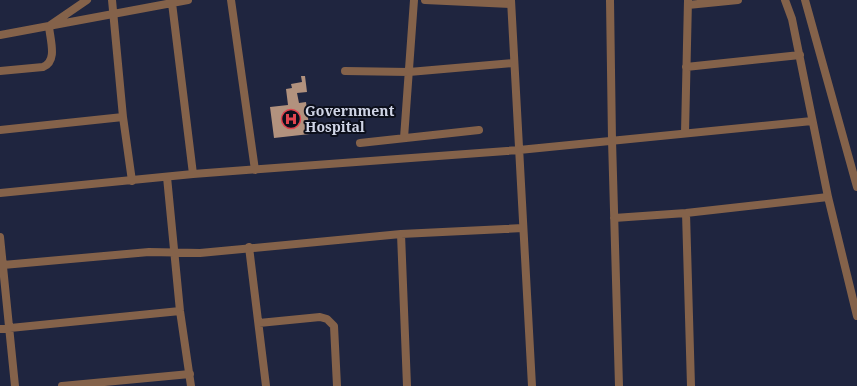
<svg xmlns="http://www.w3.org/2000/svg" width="857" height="386" font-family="'Noto Serif',serif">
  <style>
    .building { fill: #b2927e }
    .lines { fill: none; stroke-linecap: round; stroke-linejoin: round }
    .service { stroke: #84624a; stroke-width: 8 }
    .minor { stroke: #84624a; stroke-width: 8 }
    .labels { text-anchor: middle; stroke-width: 4; stroke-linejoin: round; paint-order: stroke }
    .poi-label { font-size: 14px; font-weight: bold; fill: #d0d5e6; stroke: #0c0f1b; text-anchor: start }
  </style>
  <rect width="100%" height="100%" fill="#1f253f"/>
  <path class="building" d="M301,76H305L307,92L297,93L299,103L306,102L310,134L274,138L270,107L288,105L286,89L292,88L291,84L302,82Z"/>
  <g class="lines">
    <path class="service" d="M425,0L511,4
      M345,71L409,72L514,63
      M404,138L414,0
      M360,143L479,130"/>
    <path class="minor" d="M112,0L123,117L132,181
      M231,0L255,170
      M511,0L532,386
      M610,0L612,140L619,386
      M785,0L792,19L828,197L857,316
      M805,0L857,187
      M172,3L193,174
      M688,5L738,0
      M0,35L188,0
      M686,67L800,55
      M0,71L43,67C58,61 50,40 49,26L87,0
      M0,130L123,117
      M685,133L688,0
      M167,177L180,311L191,386
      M0,193L193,174L519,150L812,121
      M686,213L691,386
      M614,218L686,213L828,197
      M401,234L407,386
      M0,237L15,386
      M249,247L266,386
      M3,265L149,252L200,253L401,234L523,228
      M259,323L320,317L327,319L334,326L337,386
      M0,329L180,311
      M62,386L190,374"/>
  </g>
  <defs>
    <symbol id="hospital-ring" viewBox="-11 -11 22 22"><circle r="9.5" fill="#0c0f1b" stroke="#e0444e" stroke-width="1.5"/><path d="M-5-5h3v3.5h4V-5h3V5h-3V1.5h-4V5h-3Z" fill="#e0444e"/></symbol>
  </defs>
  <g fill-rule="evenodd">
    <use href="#hospital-ring" x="280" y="108" width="22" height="22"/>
  </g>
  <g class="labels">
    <g class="poi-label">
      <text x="305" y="116">Government<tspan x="305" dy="16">Hospital</tspan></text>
    </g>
  </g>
</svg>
